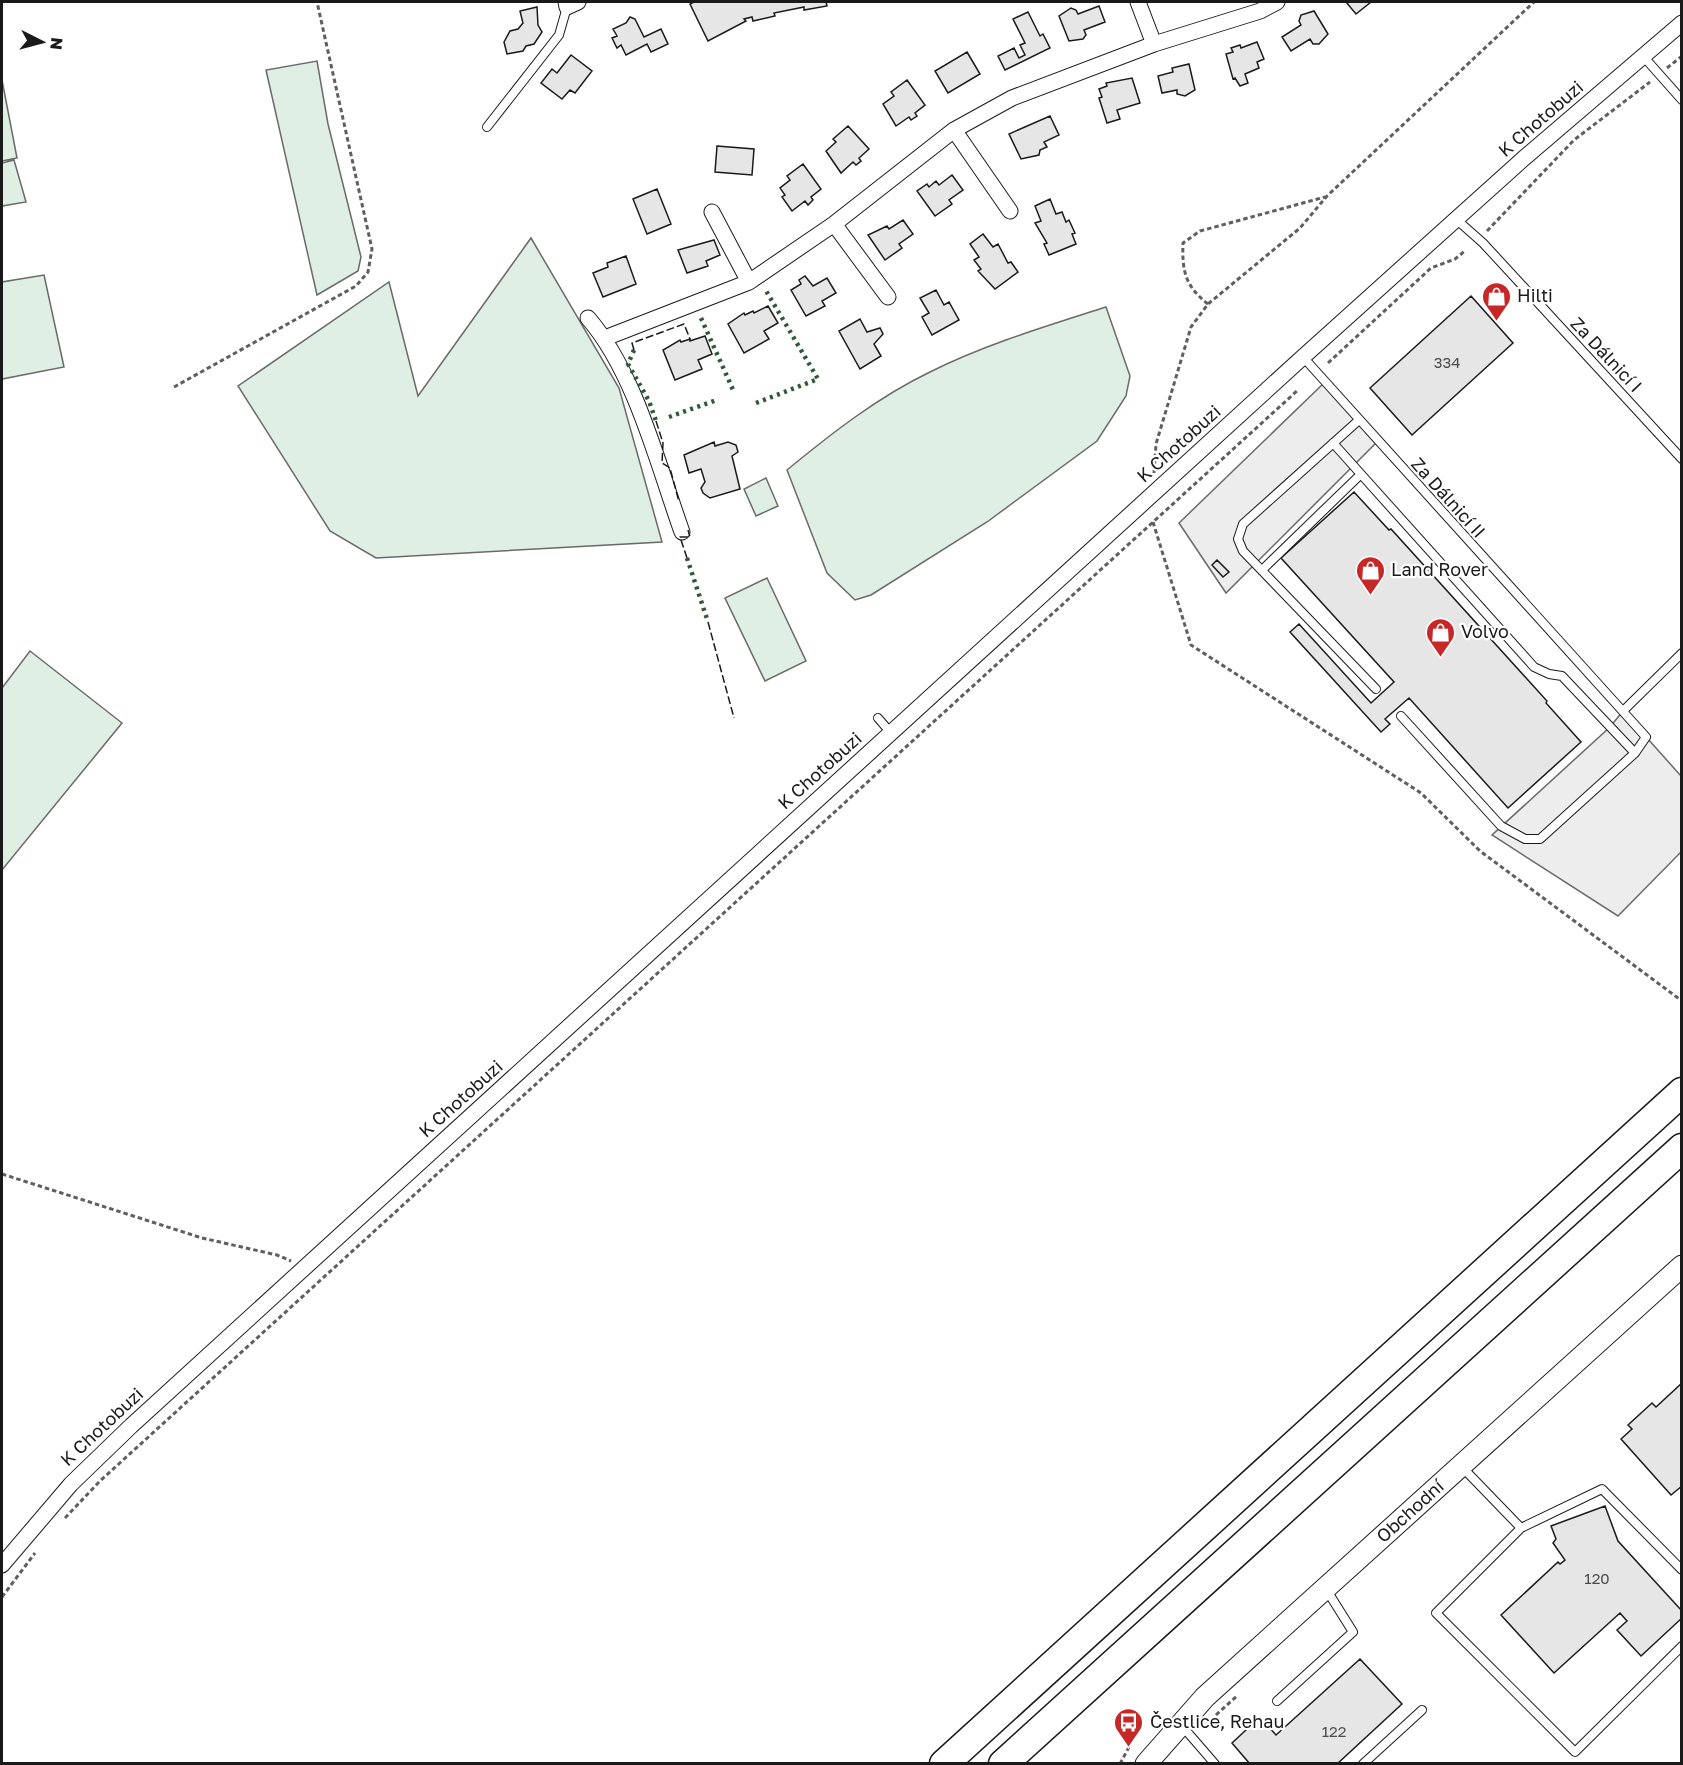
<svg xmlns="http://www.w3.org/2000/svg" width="1683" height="1765" font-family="'Golos Text',sans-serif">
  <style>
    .green { fill: #e0efe3; stroke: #6a6a6a; stroke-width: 1.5 }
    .parking { fill: #ededed; stroke: #6a6a6a; stroke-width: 1.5 }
    .building { fill: #e6e6e6; stroke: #1a1a1a; stroke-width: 1.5 }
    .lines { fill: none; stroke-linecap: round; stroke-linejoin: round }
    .lane-casing { stroke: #1a1a1a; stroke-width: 10 }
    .street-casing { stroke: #1a1a1a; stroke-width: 17 }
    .secondary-casing { stroke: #1a1a1a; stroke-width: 23 }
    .highway-casing { stroke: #1a1a1a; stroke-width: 31 }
    .path { stroke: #5f5f5f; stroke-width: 3; stroke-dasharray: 4.5 3; stroke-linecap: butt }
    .lane { stroke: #fff; stroke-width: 8 }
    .street { stroke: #fff; stroke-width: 15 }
    .secondary { stroke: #fff; stroke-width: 21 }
    .highway { stroke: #fff; stroke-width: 28 }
    .hedge { stroke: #2b5a34; stroke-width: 4.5; stroke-dasharray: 3 4.5; stroke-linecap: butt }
    .fence { stroke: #1a1a1a; stroke-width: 1.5; stroke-dasharray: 8 3; stroke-linecap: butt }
    .labels { text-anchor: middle; stroke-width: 4.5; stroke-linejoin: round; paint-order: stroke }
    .number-label { font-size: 15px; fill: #4d4d4d }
    .street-label { font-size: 18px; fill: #1a1a1a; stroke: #fff }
    .poi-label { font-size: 18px; fill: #1a1a1a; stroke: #fff; text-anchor: start }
  </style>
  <rect width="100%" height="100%" fill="#fff"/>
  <path class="green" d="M317,61L328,124L361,257L358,271L317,295L266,70Z
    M2,80L17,158L2,161Z
    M14,160L26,202L2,206V163Z
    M531,238L619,388L662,542L376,558L330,531L238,386L389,282L418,396Z
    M44,275L64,367L2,379V282Z
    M1106,307L1130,376L1126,396L1097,441L987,522L871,595L855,600L827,573L787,470C832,433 878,397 930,372C986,344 1047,326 1106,307Z
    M766,478L778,506L756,516L744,489Z
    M767,578L806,661L765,681L725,598Z
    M30,651L122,723L2,870V688Z"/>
  <path class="parking" d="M1325,382L1378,441L1226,593L1179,523Z
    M1623,711L1681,776V852L1618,916L1492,835L1610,727Z"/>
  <path class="building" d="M694,2H831H826L827,6L804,10V7L774,13L775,16L753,21L752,17L744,19L746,21L708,41L690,4Z
    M1346,2H1371L1356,14Z
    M1099,6L1105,22L1084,30L1086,35L1083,39L1069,41L1059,16L1071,8L1076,10L1078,14Z
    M537,7L538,25L542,32L534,44L526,46L523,51L507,54L504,42L510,31L518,29L523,23L520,11Z
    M1314,11L1328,34L1319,44H1313L1310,39L1291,51L1282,37L1301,25L1299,21L1301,15Z
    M1028,12L1040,36L1043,34L1050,48L1005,70L998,56L1014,48L1019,58L1025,55L1020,45L1025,43L1013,19Z
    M630,17L635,19L644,37L661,29L668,44L651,52L647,44L626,55L621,45L617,48L612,38L617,36L613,29L626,23Z
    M1257,42L1264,59L1257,62L1259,68L1245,74L1248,83L1240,86L1235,78L1233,79L1226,54L1233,52L1231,48L1240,45L1241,48Z
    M967,52L980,74L948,93L935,71Z
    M571,55L592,71L575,93L570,90L562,99L541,83L552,69L557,73Z
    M1189,64L1195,90L1185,96L1177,94V90L1162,93L1158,76L1173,72L1172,68Z
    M1132,78L1140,103L1117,110L1120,119L1107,123L1099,98L1102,97L1099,89L1107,86L1106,83Z
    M907,80L925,105L915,113L917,116L911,120L909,117L896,126L883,104L894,96L891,92Z
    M1050,116L1059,135L1044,142L1047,147L1040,150L1039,155L1021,159L1009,134Z
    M848,126L869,149L859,158L861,161L856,165L853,162L841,173L826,151L836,142L833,139Z
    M717,146L754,149L752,175L715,172Z
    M803,164L821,189L811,197L813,200L808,205L805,201L792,211L782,197L785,195L780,188L790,180L787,176Z
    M952,175L963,190L949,200L952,204L935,216L917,191L927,184L929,187L936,181L939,185Z
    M657,189L671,224L647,234L633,199Z
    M1050,199L1056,214L1062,212L1066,222L1069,220L1075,233L1072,234L1076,244L1049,255L1044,244L1047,243L1035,223L1041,221L1035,206Z
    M903,220L913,234L899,244L902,248L885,260L868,235L887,226L889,229Z
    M983,234L993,247L998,244L1008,263L1011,262L1018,272L995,289L978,271L981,269L974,260L979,257L970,244Z
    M714,240L720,255L706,261L708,266L687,273L678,250Z
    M626,256L636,284L603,297L593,273L608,267L607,263Z
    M805,276L813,286L827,278L836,293L822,301L825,306L806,316L791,290L801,284L799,280Z
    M936,290L944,305L949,302L959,320L932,335L922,317L929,313L920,298Z
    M1471,296L1513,343L1412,435L1370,388Z
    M768,306L778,323L764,331L769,339L744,353L728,324L744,313L745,315L753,311L754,313Z
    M860,319L867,332L880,328L883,334L874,344L881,356L860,369L839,331Z
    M705,336L712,354L698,360L702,369L675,380L663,350L680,340L681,342L690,339V341Z
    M714,442L715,446L728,442L736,445L738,452L732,456L740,489L710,498L703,493L701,488L705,482L701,469L689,473L684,455Z
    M1354,492L1389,530L1391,529L1547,701L1546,703L1581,742L1508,808L1409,698L1385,719L1390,724L1381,732L1290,632L1299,624L1371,703L1394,682L1281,558Z
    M1217,560L1229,572L1223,577L1212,565Z
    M1682,1383V1486L1671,1495L1621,1439L1632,1429L1628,1425L1652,1403L1656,1407Z
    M1605,1506L1618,1541L1682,1611V1618L1641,1656L1617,1630L1627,1621L1620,1613L1554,1673L1501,1615L1558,1562L1560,1564L1565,1560L1553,1543L1556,1539L1551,1526Z
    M1360,1659L1402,1704L1337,1764H1250L1232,1743L1260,1717L1276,1735Z"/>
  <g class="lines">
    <defs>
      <path id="lane" d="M1643,56L1682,100
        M487,127L559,35L567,7
        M1457,220L1483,243L1682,459
        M1303,357L1646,737L1635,753L1540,839H1525L1501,826L1401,716
        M1359,420L1243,524L1238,539L1243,551L1376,689
        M1333,443L1534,667L1549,674L1562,676L1635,753
        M1262,570L1360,475
        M1623,711L1682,653
        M878,718L891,733
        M1462,1467L1521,1528
        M1682,1570L1602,1489L1521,1528L1436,1613L1575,1752L1682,1646
        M1277,1701L1353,1632L1326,1589
        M1183,1727L1215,1764
        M1363,1764L1422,1710"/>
      <path id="street" d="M566,2L567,7L578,2
        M1138,2L1154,44
        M954,130L1010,211
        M712,212L749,282
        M834,224L888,297
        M588,318C635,372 658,465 682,532
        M605,338L749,282L834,224L954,130L1012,98L1154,44L1260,11L1277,2
        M2,1565L71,1484L131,1426L1303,357L1523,159L1682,23"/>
      <g id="secondary">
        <path id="s1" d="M1146,1764L1205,1697L1682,1266"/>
      </g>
      <path id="highway" d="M944,1764L1682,1092
        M1003,1764L1682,1148"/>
    </defs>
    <use href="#lane" class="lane-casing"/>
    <use href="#street" class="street-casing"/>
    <use href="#secondary" class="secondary-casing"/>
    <use href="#highway" class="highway-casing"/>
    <path class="path" d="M1667,68L1682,56
      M1487,231L1574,140L1650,82
      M1208,304C1185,286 1182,271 1183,243L1200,231L1325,197
      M1328,363L1431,268L1455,259L1466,250
      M174,387L356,286L368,272L372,249L317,2
      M1154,473L1156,444L1191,327L1208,304L1300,228L1327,196L1534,2
      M1153,522L1191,645L1421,793L1480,851L1682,1001
      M2,1174L202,1238L277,1255L291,1261
      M65,1518L100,1481L1298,390
      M2,1597L35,1553
      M1216,1715L1238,1695
      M1120,1764L1129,1747"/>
    <use href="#lane" class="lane"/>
    <use href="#street" class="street"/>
    <use href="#secondary" class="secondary"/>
    <use href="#highway" class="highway"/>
    <path class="hedge" d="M701,318L734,392
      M634,350L628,364L649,401L656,421
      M756,403L818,379L765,289
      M669,417L717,400
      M687,558L708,622"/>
    <path class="fence" d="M634,350L632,343L684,324L690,339
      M656,421L663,443L662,463L670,468L679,502
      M687,558L680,537H690L688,530
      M708,622L734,718"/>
  </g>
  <defs>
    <symbol id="shop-pin" viewBox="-11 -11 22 30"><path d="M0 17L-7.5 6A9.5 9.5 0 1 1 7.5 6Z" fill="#c62828" stroke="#fff"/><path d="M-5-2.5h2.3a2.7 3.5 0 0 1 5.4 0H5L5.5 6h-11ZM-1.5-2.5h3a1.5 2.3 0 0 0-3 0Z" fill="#fff"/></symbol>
    <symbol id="bus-pin" viewBox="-11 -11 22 30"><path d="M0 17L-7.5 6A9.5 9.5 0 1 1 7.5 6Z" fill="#c62828" stroke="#fff"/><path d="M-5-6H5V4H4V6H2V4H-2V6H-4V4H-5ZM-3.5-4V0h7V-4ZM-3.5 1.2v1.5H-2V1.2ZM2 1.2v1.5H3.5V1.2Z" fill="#fff"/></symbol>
  </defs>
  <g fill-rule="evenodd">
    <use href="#shop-pin" x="1480" y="280" width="33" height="45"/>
    <use href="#shop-pin" x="1354" y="554" width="33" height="45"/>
    <use href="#shop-pin" x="1424" y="616" width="33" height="45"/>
    <use href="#bus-pin" x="1112" y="1706" width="33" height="45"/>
  </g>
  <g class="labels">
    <g class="number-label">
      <text x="1447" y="368">334</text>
      <text x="1597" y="1584">120</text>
      <text x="1334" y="1737">122</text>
    </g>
    <g class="street-label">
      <text transform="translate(1541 119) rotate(-41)" y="6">K Chotobuzi</text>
      <text transform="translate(1606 355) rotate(47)" y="6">Za Dálnicí I</text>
      <text transform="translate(1179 444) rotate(-42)" y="6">K Chotobuzi</text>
      <text transform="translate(1448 498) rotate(48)" y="6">Za Dálnicí II</text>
      <text transform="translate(820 771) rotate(-42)" y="6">K Chotobuzi</text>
      <text transform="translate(461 1099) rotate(-42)" y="6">K Chotobuzi</text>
      <text transform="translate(102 1427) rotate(-43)" y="6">K Chotobuzi</text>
      <text dy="6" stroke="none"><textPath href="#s1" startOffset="366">Obchodní</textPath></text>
    </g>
    <g class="poi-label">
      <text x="1517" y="302">Hilti</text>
      <text x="1391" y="576">Land Rover</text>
      <text x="1461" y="638">Volvo</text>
      <text x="1150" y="1728">Čestlice, Rehau</text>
    </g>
  </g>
  <rect width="1683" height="1765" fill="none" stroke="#1a1a1a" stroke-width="6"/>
  <g transform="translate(42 42) rotate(96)" stroke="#ffffff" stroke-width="4.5" paint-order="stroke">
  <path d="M0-4.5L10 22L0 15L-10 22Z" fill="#1a1a1a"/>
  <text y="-9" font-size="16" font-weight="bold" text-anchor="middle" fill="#1a1a1a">N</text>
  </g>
</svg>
